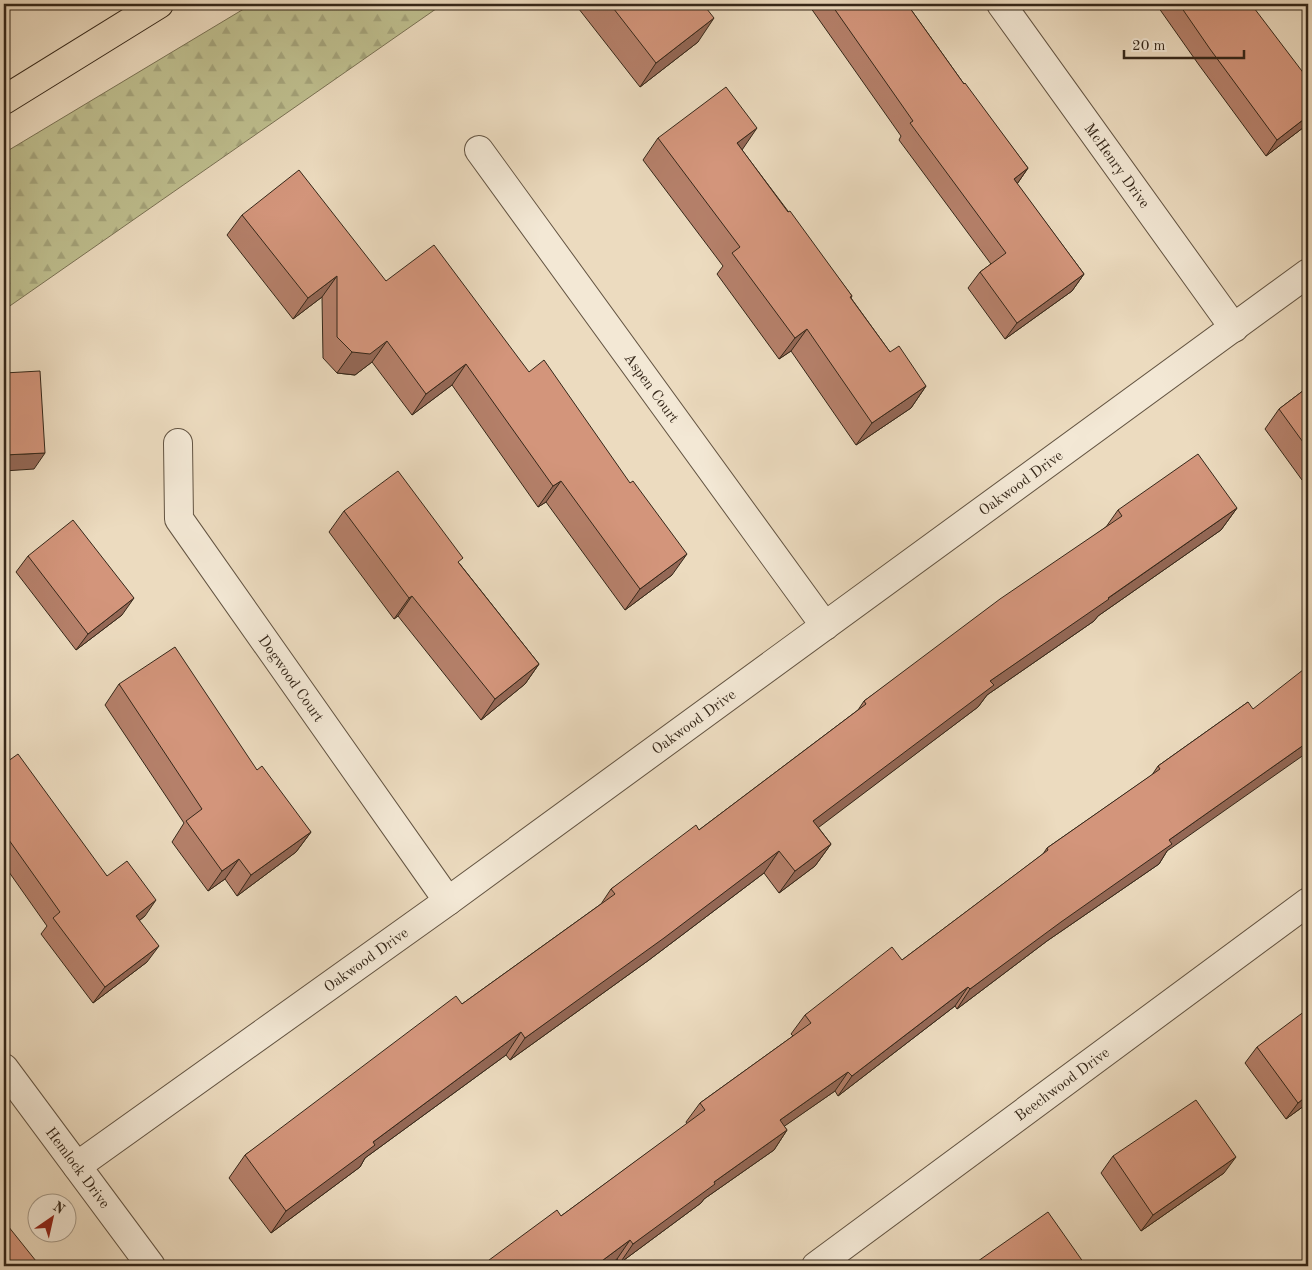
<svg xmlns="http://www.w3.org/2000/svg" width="1312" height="1270" font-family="'Old Standard TT',serif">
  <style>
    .forest { fill: url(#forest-firs); stroke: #7a7254 }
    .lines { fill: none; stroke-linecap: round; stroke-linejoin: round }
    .minor-casing { stroke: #635442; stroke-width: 30 }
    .motorway-casing { stroke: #352719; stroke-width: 30 }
    .minor { stroke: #f3e8d5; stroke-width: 28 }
    .motorway { stroke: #ecdbbf; stroke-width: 28 }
    .wall { fill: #b5806a; stroke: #352719 }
    .shaded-wall { fill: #946856; stroke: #352719 }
    .building { fill: #d3957b; stroke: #352719 }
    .labels { text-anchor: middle; stroke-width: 5; stroke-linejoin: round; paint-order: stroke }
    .street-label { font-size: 15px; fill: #352719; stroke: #f3e8d5 }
  </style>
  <defs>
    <pattern id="forest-firs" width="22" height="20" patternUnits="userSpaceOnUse" patternTransform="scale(1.25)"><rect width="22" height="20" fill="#bebe8e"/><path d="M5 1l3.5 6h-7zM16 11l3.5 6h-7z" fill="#a4a37a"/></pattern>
  </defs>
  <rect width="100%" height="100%" fill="#ecdbbf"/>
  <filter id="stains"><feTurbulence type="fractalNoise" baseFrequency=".004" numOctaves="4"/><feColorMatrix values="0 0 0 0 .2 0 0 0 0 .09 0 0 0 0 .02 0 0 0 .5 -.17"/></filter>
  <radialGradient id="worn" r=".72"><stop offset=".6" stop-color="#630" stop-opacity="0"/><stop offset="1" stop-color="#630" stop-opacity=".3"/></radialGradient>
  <path class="forest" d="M252,4H443L4,310V153Z"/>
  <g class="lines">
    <defs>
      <g id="minor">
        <path id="s1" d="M1001,4L1234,328"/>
        <path id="s2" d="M479,150L825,626"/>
        <path id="s3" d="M178,443L179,519L448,901"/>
        <path id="s4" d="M4,1068L151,1266"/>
        <path id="s5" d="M77,1166L448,901L1308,273"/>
        <path id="s6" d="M816,1266L1308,902"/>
      </g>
      <path id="motorway" d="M4,100L159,4"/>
    </defs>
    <use href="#minor" class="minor-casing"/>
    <use href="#motorway" class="motorway-casing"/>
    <use href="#minor" class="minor"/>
    <use href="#motorway" class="motorway"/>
  </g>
  <path class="wall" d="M575,4H703L698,42L640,87Z
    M808,4H907L964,84L1028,168L1017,184L1084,274L1072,291L1005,339L968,288L980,272L991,264L899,140L901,136Z
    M1156,4H1251L1308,124L1266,156L1199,65Z
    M658,138L742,150L852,296L851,298L890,352L926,386L911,408L856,445L791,351L779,359L717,274L723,266L643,160Z
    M242,215L386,281L672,575L625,610L546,502L538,507L452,385L412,415L372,362L355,375L337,373L323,358L322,297L293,319L227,235Z
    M1308,387V475L1302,480L1265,429L1279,409Z
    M1237,508L1221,530L1098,616L1094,621L987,695L978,707L818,827L831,844L815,866L779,893L764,873L649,960L510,1060L506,1055L365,1158L360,1167L271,1233L229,1178L245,1155L462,1004L601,904L611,889L699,830L858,710L864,701L1106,527L1118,510Z
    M344,511L459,563L539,664L525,684L481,720L398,616L394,619L329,532Z
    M28,556L122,615L76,650L16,572Z
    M119,684L257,770L311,832L296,852L237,896L225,879L208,891L172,842L184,823L105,705Z
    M1248,702L1167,851L1159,864L1047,941L957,1009L955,1006L838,1096L835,1091L784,1126L787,1130L774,1150L704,1199L701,1203L620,1263L617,1259L561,1216L687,1124L686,1122L700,1103L793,1036L791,1034L805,1015L902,960L1043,854L1047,848L1152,775L1158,766Z
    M4,764L107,876L145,916L139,921L147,962L93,1003L41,934L47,926L4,865Z
    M1257,1047L1308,1103L1286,1119L1245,1063Z
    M1113,1156L1224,1173L1141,1231L1101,1173Z"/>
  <path class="shaded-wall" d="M714,18L698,42L640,87L656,63Z
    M1308,116V124L1266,156L1277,140Z
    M757,128L742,150L737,143Z
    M1028,168L1017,184L1014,179Z
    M1084,274L1072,291L1005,339L1017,323Z
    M337,276L322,297L293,319L308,298Z
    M807,329L791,351L779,359L795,338Z
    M387,341L372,362L355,375L337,373L352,352Z
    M466,364L452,385L412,415L426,394Z
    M926,386L911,408L856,445L872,423Z
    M45,453L34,469L4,471V455Z
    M1308,471V475L1302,480Z
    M561,481L546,502L538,507L553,486Z
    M1237,508L1221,530L1098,616L1094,621L987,695L978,707L798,843L813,821L990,681Z
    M687,554L672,575L625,610L640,589Z
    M412,596L398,616L394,619L409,598Z
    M134,598L122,615L76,650L88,634Z
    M539,664L525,684L481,720L495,699Z
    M1308,742V752L1167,851L1159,864L1047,941L957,1009L970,989L1169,840Z
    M311,832L296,852L237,896L251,875Z
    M831,844L815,866L779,893L795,871Z
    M779,851L764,873L649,960L510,1060L525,1038Z
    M239,859L225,879L208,891L222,871Z
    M156,900L145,916L124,932L136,916Z
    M159,946L147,962L93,1003L105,987Z
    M968,987L955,1006L838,1096L852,1076Z
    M521,1032L506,1055L365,1158L360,1167L271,1233L286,1211L373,1142Z
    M848,1072L835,1091L766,1139L780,1120Z
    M1308,1095V1103L1286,1119L1298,1103Z
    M787,1130L774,1150L704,1199L701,1203L620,1263L633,1244L714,1182Z
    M1236,1157L1224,1173L1141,1231L1153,1215Z
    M630,1240L617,1259L608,1266H595Z"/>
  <path class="building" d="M610,4H703L714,18L656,63Z
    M831,4H907L964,84L965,83L1028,168L1014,179L1084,274L1017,323L980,272L1006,253L910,123L913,121Z
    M1179,4H1251L1308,79V116L1277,140L1210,49Z
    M726,87L757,128L737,143L788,212L790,211L852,296L850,297L890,352L899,346L926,386L872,423L807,329L795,338L732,253L740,247L658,138Z
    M299,170L386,281L434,245L529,372L544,360L630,483L633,481L687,554L640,589L561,481L553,486L466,364L426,394L387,341L370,354L352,352L337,337V276L308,298L242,215Z
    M40,371L45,453L4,455V373Z
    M1308,387V449L1279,409Z
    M1198,454L1237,508L1108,598L1109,599L990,681L994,685L813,821L831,844L795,871L779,851L664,938L525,1038L521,1032L373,1142L375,1145L286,1211L245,1155L456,996L462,1004L615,894L611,889L696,825L699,830L866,704L864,701L1000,599L1122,516L1118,510Z
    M398,471L463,558L458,562L539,664L495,699L412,596L409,598L344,511Z
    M73,520L134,598L88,634L28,556Z
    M175,647L257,770L262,766L311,832L251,875L239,859L222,871L186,821L202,809L119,684Z
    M1308,666V742L1169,840L1172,844L1061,922L970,989L968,987L852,1076L848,1072L780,1120L787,1130L714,1182L715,1184L633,1244L630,1240L595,1266H481L557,1210L561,1216L705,1110L700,1103L811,1023L805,1015L892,947L902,960L1048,850L1047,848L1160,769L1158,766L1248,702L1253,709Z
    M18,754L107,876L127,861L156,900L136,916L159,946L105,987L53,918L60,912L4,833V764Z
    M1305,1011L1308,1016V1095L1298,1103L1257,1047Z
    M1196,1100L1236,1157L1153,1215L1113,1156Z
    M1048,1212L1086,1266H971Z
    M4,1221L40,1266H4Z"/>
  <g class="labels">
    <g class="street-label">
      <text dy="5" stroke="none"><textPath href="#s1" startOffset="199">McHenry Drive</textPath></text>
      <text dy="5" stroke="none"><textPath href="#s2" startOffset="294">Aspen Court</textPath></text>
      <text dy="5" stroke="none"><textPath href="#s5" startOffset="1165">Oakwood Drive</textPath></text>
      <text dy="5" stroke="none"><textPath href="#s3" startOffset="271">Dogwood Court</textPath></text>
      <text dy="5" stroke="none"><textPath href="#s5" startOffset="760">Oakwood Drive</textPath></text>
      <text dy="5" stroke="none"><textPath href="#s5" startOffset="355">Oakwood Drive</textPath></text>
      <text dy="5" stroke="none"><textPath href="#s6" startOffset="306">Beechwood Drive</textPath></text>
      <text dy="5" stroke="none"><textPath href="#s4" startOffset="124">Hemlock Drive</textPath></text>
    </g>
  </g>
  <rect width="1312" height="1270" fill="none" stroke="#ecdbbf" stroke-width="20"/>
  <rect x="5" y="5" width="1302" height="1260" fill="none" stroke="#352719" stroke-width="2.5"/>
  <rect x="10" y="10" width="1292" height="1250" fill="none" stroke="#352719"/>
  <g transform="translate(52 1218) rotate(34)"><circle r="24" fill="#f3e8d5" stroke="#a79b8a"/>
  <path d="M0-4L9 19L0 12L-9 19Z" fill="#8f2418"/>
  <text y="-8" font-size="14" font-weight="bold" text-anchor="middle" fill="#352719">N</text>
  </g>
  <path d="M1124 50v8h120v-8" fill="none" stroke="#352719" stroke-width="2.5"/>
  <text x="1132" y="50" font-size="15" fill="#352719" stroke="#f3e8d5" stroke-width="4" paint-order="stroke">20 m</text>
  <rect width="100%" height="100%" filter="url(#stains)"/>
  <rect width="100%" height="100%" fill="url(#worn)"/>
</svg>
